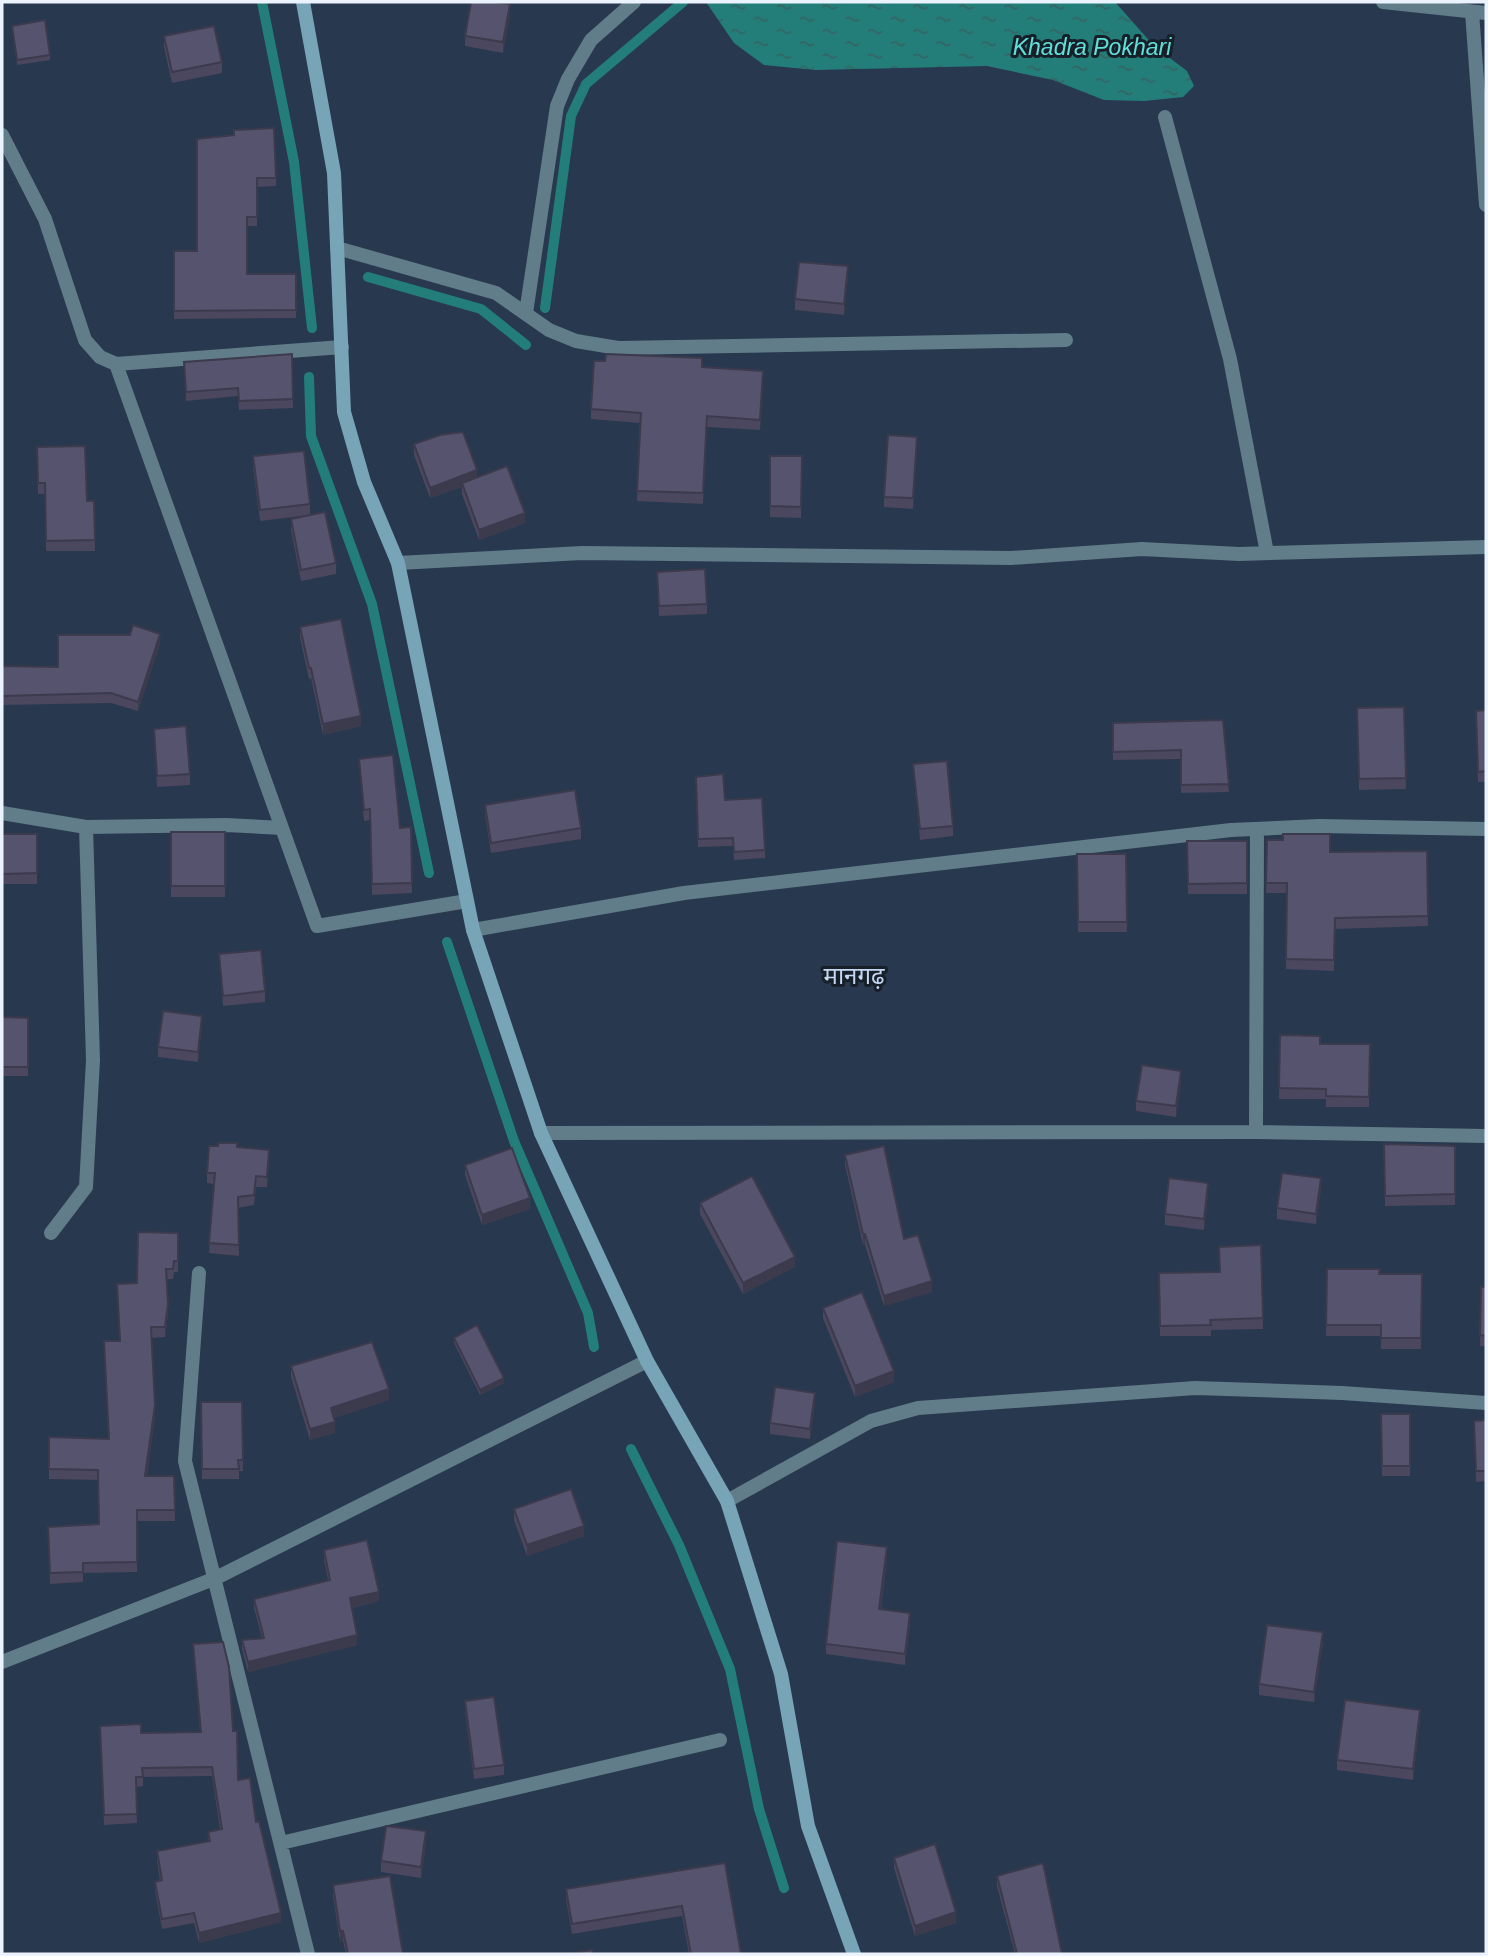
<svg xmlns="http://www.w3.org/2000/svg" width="1488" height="1956" font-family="Arial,'Noto Sans Devanagari',sans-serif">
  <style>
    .water { fill: url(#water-ripples) }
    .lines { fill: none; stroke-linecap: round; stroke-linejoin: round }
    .stream { stroke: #237e7a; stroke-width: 10 }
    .street { stroke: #617d89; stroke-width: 14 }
    .secondary { stroke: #77a5b7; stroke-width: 14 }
    .wall { fill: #4a475f }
    .shaded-wall { fill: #3c3a4d }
    .building { fill: #56536e; stroke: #3c3a4d; stroke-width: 2 }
    .labels { text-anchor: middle; stroke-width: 6; stroke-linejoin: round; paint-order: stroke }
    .water-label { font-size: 23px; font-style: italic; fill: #61e0da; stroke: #171f29 }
    .quarter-label { font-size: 24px; fill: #c4d8f4; stroke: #171f29 }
  </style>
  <defs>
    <pattern id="water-ripples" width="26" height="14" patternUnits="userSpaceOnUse" patternTransform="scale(1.75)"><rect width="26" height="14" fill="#237e7a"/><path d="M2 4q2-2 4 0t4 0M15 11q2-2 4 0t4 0" fill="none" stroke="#346463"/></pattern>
  </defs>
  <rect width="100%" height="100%" fill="#28384e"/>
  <path class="water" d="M706,2H1115L1154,46L1187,71L1194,86L1183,97L1144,101L1104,100L1053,80L987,66L815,70L764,65L734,43Z"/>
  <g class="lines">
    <path class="stream" d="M262,2L294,162L312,328
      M368,277L481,309L526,345
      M545,308L571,116L586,84L683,2
      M309,377L311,436L372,604L429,873
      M447,942L514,1141L588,1313L594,1347
      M631,1449L679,1545L730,1669L759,1809L784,1888"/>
    <path class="street" d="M1383,2L1486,13
      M1472,12L1486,205
      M1165,117L1230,359L1267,553
      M2,135L45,219L85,340L100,357L116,364L342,347
      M337,248L496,293L549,330L576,341L618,348L1066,340
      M526,313L557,106L568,79L591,40L634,2
      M116,364L317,926L467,901
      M398,563L582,553L1011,558L1142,549L1239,554L1486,547
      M2,813L86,827L226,825L282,828
      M473,930L684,893L1231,830L1319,826L1486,829
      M1256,1132L1257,829
      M541,1133L1256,1132L1486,1136
      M51,1233L86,1187L93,1060L86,827
      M199,1273L185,1461L308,1954
      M727,1501L871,1421L918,1408L1195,1388L1342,1393L1486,1403
      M2,1662L216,1578L647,1361
      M281,1843L720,1740"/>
    <path class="secondary" d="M303,2L334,173L344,412L364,482L398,563L473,930L541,1133L647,1361L727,1501L781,1674L808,1826L854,1954"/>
  </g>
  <path class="wall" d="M510,15L503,53L465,46V36Z
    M12,26L50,55V60L17,65Z
    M164,36L222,62V73L172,83L164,47Z
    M197,139L276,178V186L257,187V226H247V274H296V318L174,319V251H197Z
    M848,277L844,315L795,310V299Z
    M292,354L293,408L239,410L238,396L186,401L184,362Z
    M702,367L763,382L760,430L707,427L703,504L637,501L640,423L591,419V409Z
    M414,444L525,523L479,540L462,494V487L430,498L414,455Z
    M37,447L87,501H94L95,551H46L45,494H38Z
    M917,447L913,509L884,507V497Z
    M253,456L310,504V515L260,521L253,467Z
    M770,456H802L801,518L770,517Z
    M291,519L336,563V574L301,581L291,530Z
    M657,572L707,604V614L659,616Z
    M300,627L361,726L323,735L311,678L309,679L300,638Z
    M130,635L160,644L138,711L111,703L2,705V666L58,667Z
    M1404,707L1406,789L1359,790L1357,708Z
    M1486,710V782H1478L1476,711Z
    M1223,720L1229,792L1181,793V759L1113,760V723Z
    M154,729L190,774V785L157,787Z
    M359,759L400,828L411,827L412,893L372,895L370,820L364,821Z
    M913,764L953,826V836L920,840Z
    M696,777L725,800L765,850V858L734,860L733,846L698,847Z
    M485,805L581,828V839L491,853L485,815Z
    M171,832H225V897H171Z
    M2,834H37V884H2Z
    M1267,840L1330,852L1427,851L1428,926L1335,929L1334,971L1286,969L1287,893H1266Z
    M1187,841H1247V894H1188Z
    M1077,854H1126L1127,932H1078Z
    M219,954L265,991V1002L223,1006Z
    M2,1017L28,1018V1076H2Z
    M202,1026L198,1062L158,1057V1047Z
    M1280,1035L1320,1044H1370L1369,1107H1326V1099H1279Z
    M1181,1081L1176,1117L1136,1111V1101Z
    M1384,1144L1455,1146V1205L1385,1206Z
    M237,1147L269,1160L267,1187H256L254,1205L238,1208L239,1256L209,1253L214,1184L207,1183V1173Z
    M845,1155L904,1239L932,1292L884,1306L865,1245H863L845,1165Z
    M465,1165L530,1209L482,1225L465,1175Z
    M1321,1189L1316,1224L1277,1219V1208Z
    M1208,1194L1204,1230L1165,1225V1214Z
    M700,1203L795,1267L743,1294L700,1214Z
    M178,1233V1272H174L173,1279H167L168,1314L165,1337L152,1338L155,1416L147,1476H174L175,1521H137V1572L83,1573V1582L50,1584L48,1538L99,1524L98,1480L49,1479V1437L108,1439L120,1341L117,1284L137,1283Z
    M1261,1245L1263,1329L1211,1330V1336H1160L1159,1273L1219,1272Z
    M1327,1269L1379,1274H1422L1421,1349H1381V1336H1326Z
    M1481,1287H1486V1346H1480Z
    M823,1308L894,1382L855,1397L823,1318Z
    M454,1338L504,1383L480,1395L454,1343Z
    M291,1366L389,1400L334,1418L335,1433L310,1440L291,1377Z
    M201,1402H242L243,1471H239V1479H202Z
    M815,1403L810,1439L770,1434V1423Z
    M1381,1414H1410V1476H1382Z
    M1486,1420V1481L1476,1482L1474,1432Z
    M514,1509L584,1536L527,1556L514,1520Z
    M324,1550L379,1601L352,1608L357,1645L248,1672L242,1649V1640L262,1638L254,1608V1599L328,1580L324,1560Z
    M887,1558L881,1609L910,1624L905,1665L826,1654V1644Z
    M1323,1642L1314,1702L1259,1695V1684Z
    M193,1644L233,1731L238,1780L256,1822L281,1922L199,1943L194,1923L162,1929L155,1891V1882L160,1881L157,1860V1851L208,1841V1832L220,1829L212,1776L143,1777V1786L136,1787L137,1823L104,1825L100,1726L141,1733L200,1732Z
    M465,1701L504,1765V1775L474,1779L465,1711Z
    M1420,1720L1413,1780L1337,1770V1760Z
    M426,1842L421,1878L381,1872V1861Z
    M894,1858L956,1923L915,1936L894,1868Z
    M725,1863L741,1954H689L682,1916L572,1934L566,1899V1889Z
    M997,1876L1062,1954H1015L997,1886Z
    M333,1885L403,1954H346L343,1941L340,1942L333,1896Z"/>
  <path class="shaded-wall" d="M510,4V15L503,53V42Z
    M848,266V277L844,315V304Z
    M477,470V481L462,483V487L430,498V488Z
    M525,513V523L479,540V530Z
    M160,634V644L138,711V702Z
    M361,716V726L323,735V724Z
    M202,1016V1026L198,1062V1052Z
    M1181,1071V1081L1176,1117V1106Z
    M1321,1178V1189L1316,1224V1214Z
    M1208,1183V1194L1204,1230V1219Z
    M530,1198V1209L482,1225V1215Z
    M863,1234H865V1245H863Z
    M795,1257V1267L743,1294V1283Z
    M932,1281V1292L884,1306V1296Z
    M168,1304V1314L165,1337V1327Z
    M894,1371V1382L855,1397V1386Z
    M504,1378V1383L480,1395V1390Z
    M389,1389V1400L331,1419V1408Z
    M815,1393V1403L810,1439V1429Z
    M155,1405V1416L145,1487V1476Z
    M335,1422V1433L310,1440V1429Z
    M584,1526V1536L527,1556V1545Z
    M887,1547V1558L879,1620V1609Z
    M379,1592V1601L350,1608V1598Z
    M910,1613V1624L905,1665V1654Z
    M1323,1632V1642L1314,1702V1692Z
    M357,1635V1645L248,1672V1662Z
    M1420,1710V1720L1413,1780V1769Z
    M426,1831V1842L421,1878V1867Z
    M956,1912V1923L915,1936V1926Z
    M281,1913V1922L199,1943V1933Z
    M340,1931H343V1941L340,1942Z"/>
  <path class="building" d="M471,2H495L510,4L503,42L465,36Z
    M45,20L50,55L17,60L12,26Z
    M214,26L222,62L172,72L164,36Z
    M274,128L276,178H257V217H247V274H296V310L174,311V251H197V139L234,135V130Z
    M799,262L848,266L844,304L795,299Z
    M292,354L293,399L239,401L238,388L186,392L184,362Z
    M606,354L702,358V367L763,371L760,420L707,416L703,493L637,491L641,413L591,409L594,361H605Z
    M463,432L477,470L430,488L414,444L440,435Z
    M888,435L917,437L913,498L884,497Z
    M85,446L87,501H94L95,540L46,541L45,483H38L37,447Z
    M304,451L310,504L260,510L253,456Z
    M770,456H802L801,507L770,506Z
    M507,466L525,513L479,530L462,483Z
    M325,512L336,563L301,570L291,519Z
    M705,569L707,604L659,606L657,572Z
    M341,619L361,716L323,724L311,668H309L300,627Z
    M133,625L160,634L138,702L111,693L2,696V666L58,667V635H130Z
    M1404,707L1406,778L1359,779L1357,708Z
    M1486,710V771L1478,772L1476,711Z
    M1223,720L1229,784L1181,785V750L1113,752V723Z
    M186,726L190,774L157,776L154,729Z
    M393,755L400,828L411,827L412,883L372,884L370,809L364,810L359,759Z
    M947,761L953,826L920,829L913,764Z
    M723,774L725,800L762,798L765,850L734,852L733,838L698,839L696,777Z
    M575,790L581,828L491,843L485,805Z
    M171,832H225V886H171Z
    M2,834H37V873L2,874Z
    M1283,834H1330V852L1427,851L1428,916L1335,918L1334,960L1286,959L1287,883H1266L1267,840H1283Z
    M1187,841H1247V883L1188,884Z
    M1077,854H1126L1127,922H1078Z
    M261,950L265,991L223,996L219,954Z
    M163,1011L202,1016L198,1052L158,1047Z
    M2,1017L28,1018V1067H2Z
    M1280,1035L1320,1036V1044H1370L1369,1097L1326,1096V1089L1279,1088Z
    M1142,1065L1181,1071L1176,1106L1136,1101Z
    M218,1143H237V1147L269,1150L267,1177L256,1176L254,1195L238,1197L239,1245L209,1243L215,1173H207L209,1146H218Z
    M1384,1144L1455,1146V1194L1385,1196Z
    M884,1146L904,1239L918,1235L932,1281L884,1296L865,1234H863L845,1155Z
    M512,1148L530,1198L482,1215L465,1165Z
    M1282,1173L1321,1178L1316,1214L1277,1208Z
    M752,1176L795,1257L743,1283L700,1203Z
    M1169,1178L1208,1183L1204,1219L1165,1214Z
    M138,1232L178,1233V1261H174L173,1269H166L168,1304L165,1327H151L155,1405L145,1476H174L175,1510H137V1562L83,1563V1572L50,1573L48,1527L99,1524L98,1470L49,1469V1437L109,1439L104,1341H120L117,1284L137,1283Z
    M1261,1245L1263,1318L1210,1320L1211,1325L1160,1326L1159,1273L1220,1272L1219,1247Z
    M1327,1269H1380L1379,1274H1422L1421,1338H1381V1325H1326Z
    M1481,1287H1486V1336L1480,1335Z
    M862,1292L894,1371L855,1386L823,1308Z
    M477,1325L504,1378L480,1390L454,1338Z
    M372,1342L389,1389L331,1408L335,1422L310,1429L291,1366Z
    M775,1387L815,1393L810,1429L770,1423Z
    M201,1402H242L243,1460H238L239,1469H202Z
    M1381,1414H1410V1466H1382Z
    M1486,1420V1471H1476L1474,1421Z
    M571,1489L584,1526L527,1545L514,1509Z
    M367,1540L379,1592L350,1598L357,1635L248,1662L242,1640L264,1638L254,1599L330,1580L324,1550Z
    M837,1541L887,1547L879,1609L910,1613L905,1654L826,1644Z
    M1267,1625L1323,1632L1314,1692L1259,1684Z
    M223,1642L229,1667L233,1731H237L238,1780L250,1778L256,1822L259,1821L281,1913L199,1933L194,1913L162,1919L155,1882L162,1880L157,1851L210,1841L208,1832L222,1829L212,1767L142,1768L143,1777H136L137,1814L104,1815L100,1726L141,1724V1733L201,1732L193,1644Z
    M494,1697L504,1765L474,1769L465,1701Z
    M1345,1700L1420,1710L1413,1769L1337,1760Z
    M386,1826L426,1831L421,1867L381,1861Z
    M935,1844L956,1912L915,1926L894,1858Z
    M725,1863L741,1954H691L682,1906L572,1924L566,1889Z
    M1043,1863L1062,1954H1017L997,1876Z
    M390,1876L403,1954H348L343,1931H340L333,1885Z
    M592,1950L593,1954H568Z"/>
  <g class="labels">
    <g class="water-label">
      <text x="1092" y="55">Khadra Pokhari</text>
    </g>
    <g class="quarter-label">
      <text x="854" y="984">मानगढ़</text>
    </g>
  </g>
  <rect width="1488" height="1956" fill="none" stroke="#ebf3ff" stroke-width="7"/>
</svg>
